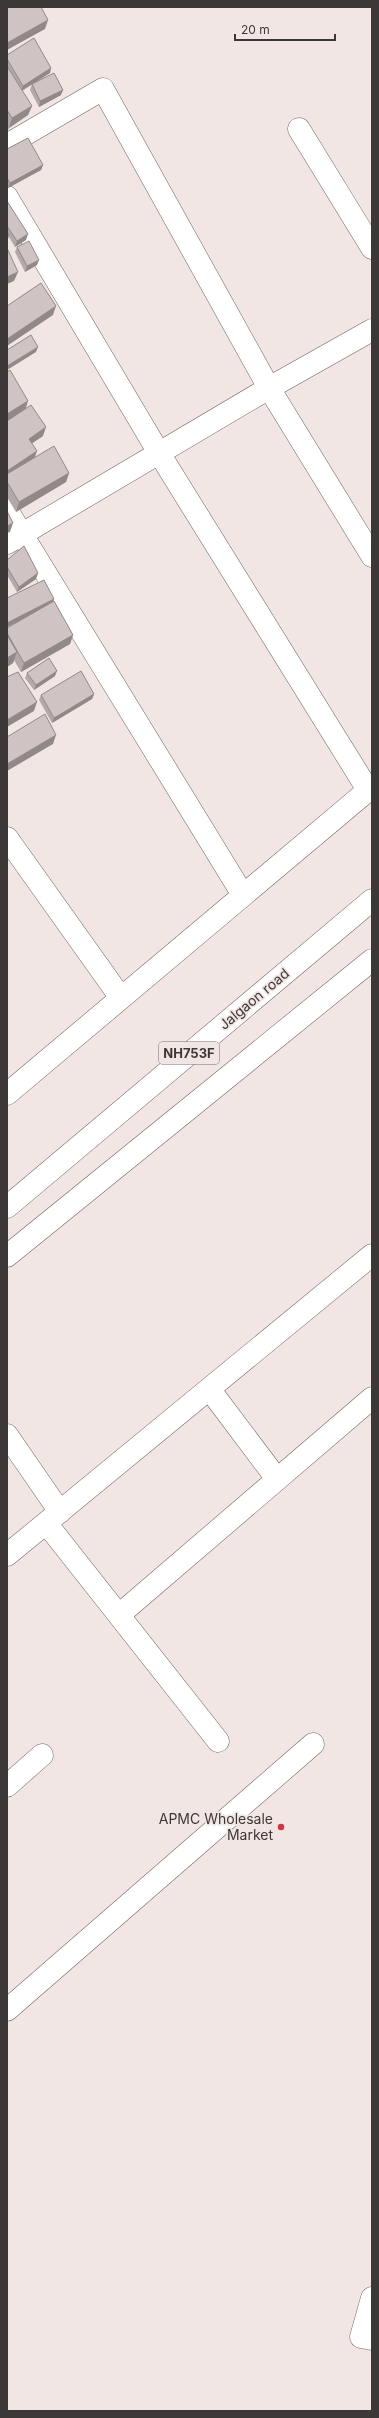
<svg xmlns="http://www.w3.org/2000/svg" width="379" height="2418" font-family="Inter,sans-serif">
  <style>
    .lines { fill: none; stroke-linecap: round; stroke-linejoin: round }
    .minor-casing { stroke: #6f6464; stroke-width: 23 }
    .trunk-casing { stroke: #6f6464; stroke-width: 23 }
    .minor { stroke: #fff; stroke-width: 22 }
    .trunk { stroke: #fff; stroke-width: 22 }
    .wall { fill: #b2a9a8 }
    .shaded-wall { fill: #918988 }
    .building { fill: #cfc4c3; stroke: #918988 }
    .poi-dot { fill: #c93943; stroke: #f2e6e5; stroke-width: 1.5 }
    .labels { text-anchor: middle; stroke-width: 3.5; stroke-linejoin: round; paint-order: stroke }
    .shield { fill: #f2e6e5; stroke: #736c6c; stroke-width: 1 }
    .shield-label { font-size: 13px; font-weight: bold; fill: #3d3838 }
    .street-label { font-size: 14px; fill: #3d3838; stroke: #f2e6e5 }
    .poi-label { font-size: 14px; fill: #3d3838; stroke: #f2e6e5; text-anchor: end }
  </style>
  <rect width="100%" height="100%" fill="#f2e6e5"/>
  <g class="lines">
    <defs>
      <path id="minor" d="M299,129L372,248
        M7,145L103,89L269,388L372,556
        M7,197L159,453L368,790
        M7,510L243,895
        M7,543L269,388L372,330
        M7,838L121,998
        M7,1094L372,787
        M210,1390L277,1479
        M7,1435L60,1512
        M46,1523L218,1741
        M7,1555L372,1255
        M119,1615L372,1398
        M7,1786L42,1755
        M7,2010L313,1744
        M372,2298L361,2337L372,2339"/>
      <path id="trunk" d="M7,1207L372,900
        M7,1256L372,960"/>
    </defs>
    <use href="#minor" class="minor-casing"/>
    <use href="#trunk" class="trunk-casing"/>
    <use href="#minor" class="minor"/>
    <use href="#trunk" class="trunk"/>
  </g>
  <path class="wall" d="M7,55L51,68L50,73L22,91L32,106L28,115L9,128L7,132Z
    M32,84L61,95L39,107L30,90Z
    M7,149L43,165L41,170L8,188L7,187Z
    M7,201L26,240L15,247L9,237L7,241Z
    M17,247L37,265L25,272L15,252Z
    M7,372L26,409L43,436L32,443L35,457L69,473L66,482L16,512L7,497Z
    M7,560L38,573L36,579L17,592L7,575Z
    M7,598L54,599L53,602L73,635L70,644L21,672L14,660L13,663L7,667V628L23,619L7,627Z
    M27,673L55,676L34,690L25,678Z
    M94,694L92,699L52,723L39,700L41,695Z"/>
  <path class="shaded-wall" d="M48,20L45,29L7,50V43Z
    M51,68L50,73L21,91L23,86Z
    M63,90L61,95L39,107L40,101Z
    M32,106L28,115L9,128L12,118Z
    M43,165L41,170L8,188L10,183Z
    M28,234L26,240L15,247L17,241Z
    M39,260L37,265L25,272L27,266Z
    M18,272L14,281L7,284V277Z
    M56,306L53,315L7,346V339Z
    M38,347L36,352L7,370V366Z
    M28,401L25,411L7,421V414Z
    M46,427L43,436L25,448L29,439Z
    M37,451L34,460L7,478V471Z
    M69,473L66,482L16,512L19,502Z
    M13,523L10,532L7,533V526Z
    M38,573L36,579L17,592L19,587Z
    M54,599L52,605L7,627V623Z
    M73,635L70,644L21,672L24,663Z
    M17,652L13,663L7,667V658Z
    M57,671L55,676L34,690L36,685Z
    M94,694L92,699L52,723L54,718Z
    M37,702L34,711L7,727V720Z
    M56,735L53,744L7,771V764Z"/>
  <path class="building" d="M7,7H41L48,20L7,43Z
    M34,38L51,68L23,86L7,59V55Z
    M7,66L32,106L12,118L7,110Z
    M54,73L63,90L40,101L32,84Z
    M28,138L43,165L10,183L7,178V149Z
    M7,201L28,234L17,241L7,226Z
    M7,231L9,235L7,236Z
    M29,241L39,260L27,266L17,247Z
    M7,248L18,272L7,277Z
    M41,283L56,306L7,339V306Z
    M31,335L38,347L7,366V350Z
    M10,370L28,401L7,414V372Z
    M31,405L46,427L29,439L37,451L7,471V421Z
    M54,446L69,473L19,502L7,482V474Z
    M7,511L13,523L7,526Z
    M24,546L38,573L19,587L7,567V560Z
    M44,580L54,599L7,623V598Z
    M54,601L73,635L24,663L7,633V628Z
    M7,635L17,652L7,658Z
    M49,658L57,671L36,685L27,673Z
    M81,671L94,694L54,718L41,695Z
    M18,672L37,702L7,720V677Z
    M45,714L56,735L7,764V737Z"/>
  <circle class="poi-dot" cx="281" cy="1827" r="4"/>
  <g class="labels">
    <rect class="shield" x="159" y="1042" width="60" height="22" rx="3"/>
    <g class="shield-label">
      <text x="189" y="1058">NH753F</text>
    </g>
    <g class="street-label">
      <text transform="translate(254 999) rotate(-40)" y="5">Jalgaon road</text>
    </g>
    <g class="poi-label">
      <text x="273" y="1824">APMC Wholesale<tspan x="273" dy="16">Market</tspan></text>
    </g>
  </g>
  <rect width="379" height="2418" fill="none" stroke="#3d3838" stroke-width="16"/>
  <path d="M235 34v6h100v-6" fill="none" stroke="#3d3838" stroke-width="2"/>
  <text x="241" y="34" font-size="12" fill="#3d3838" stroke="#f2e6e5" stroke-width="3" paint-order="stroke">20 m</text>
</svg>
